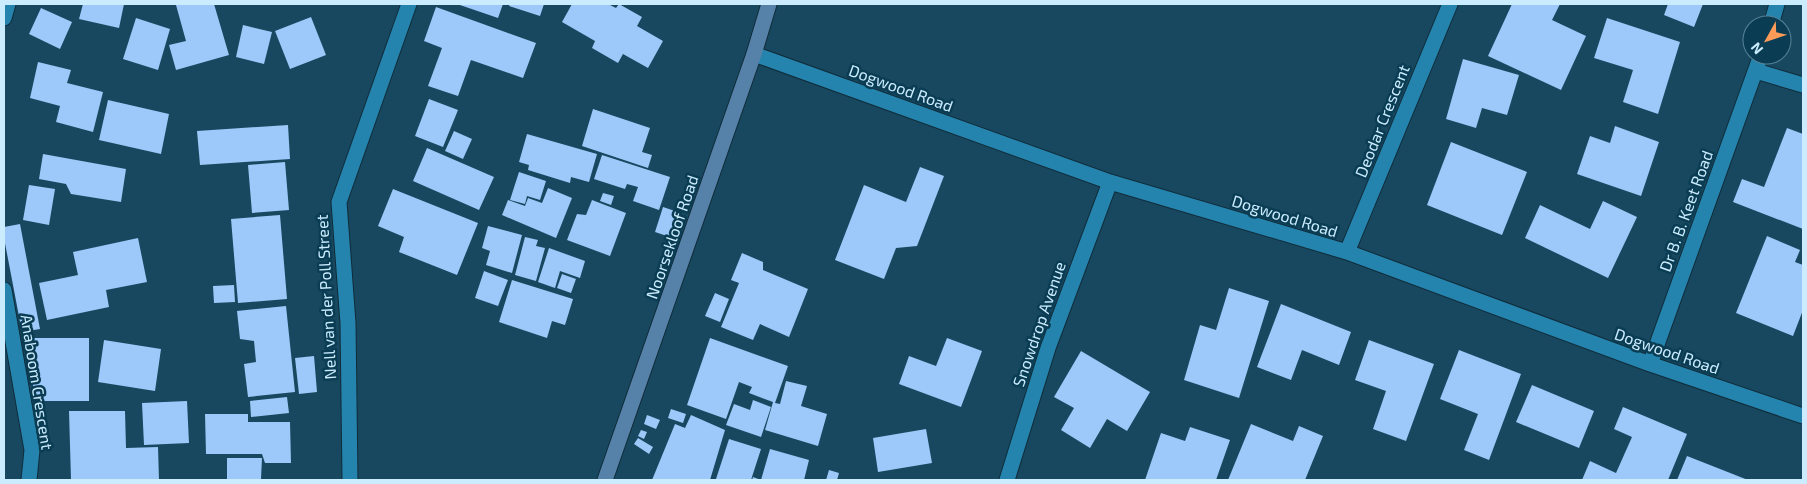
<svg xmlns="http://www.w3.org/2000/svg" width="1807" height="484" font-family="'Exo 2',sans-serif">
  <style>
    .building { fill: #9dc8fa }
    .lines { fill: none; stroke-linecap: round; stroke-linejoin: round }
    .street-casing { stroke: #102c3a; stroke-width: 17 }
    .secondary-casing { stroke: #102c3a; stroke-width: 17 }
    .street { stroke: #2484ae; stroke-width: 15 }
    .secondary { stroke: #5682a9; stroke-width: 15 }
    .labels { text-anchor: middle; stroke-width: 5; stroke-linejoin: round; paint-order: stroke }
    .street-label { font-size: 16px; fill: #cbecff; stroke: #0a3d53 }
  </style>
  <rect width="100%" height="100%" fill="#18485f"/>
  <path class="building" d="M83,4H124L119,28L79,19Z
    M179,4H214L229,55L176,70L169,45L186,41L176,5Z
    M457,4H503L498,18Z
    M510,4H544L540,16L509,6Z
    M572,4H608L616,8L619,4L642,17L637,26L663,41L648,68L623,54L618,63L592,48L595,41L562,22Z
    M1512,4H1560L1552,20L1586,36L1561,90L1488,56Z
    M1668,4H1703L1694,27L1664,15Z
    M436,7L536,43L523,78L471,60L458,96L428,86L442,48L424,41Z
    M41,8L72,22L60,49L29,34Z
    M311,17L326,55L290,69L275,31Z
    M136,18L170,29L158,70L123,59Z
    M1607,18L1680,42L1658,114L1623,102L1633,70L1594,58Z
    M243,25L272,32L264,64L236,57Z
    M1463,59L1519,75L1507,115L1482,108L1476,128L1446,119Z
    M38,62L71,70L67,83L103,92L93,132L56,122L60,106L30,98Z
    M429,99L458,110L443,147L415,136Z
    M108,100L169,114L161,154L99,140Z
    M593,109L650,128L642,152L652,155L648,168L582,146Z
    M288,125L290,159L200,165L197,131Z
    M1615,126L1659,142L1641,196L1577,174L1590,136L1610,143Z
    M1787,128L1803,134V229L1733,202L1742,179L1764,187Z
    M454,131L472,139L463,159L445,151Z
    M527,134L597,154L589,182L571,177L570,183L528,170L529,165L519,162Z
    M1451,142L1527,172L1502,235L1427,205Z
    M427,148L494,177L479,210L413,181Z
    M43,154L126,169L121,202L71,194L66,184L39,179Z
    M602,155L670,177L659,210L633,201L638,187L627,184L625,189L594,179Z
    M285,162L289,210L252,213L248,165Z
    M920,167L944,176L917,246L896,248L884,279L835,260L864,185L906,202Z
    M519,172L546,181L540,200L527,196L525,204L510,200Z
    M29,185L55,189L49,225L23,220Z
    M548,188L572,198L556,238L502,215L508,200L525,206L528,198L542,203Z
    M393,189L478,223L457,275L399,252L404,237L378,226Z
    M603,193L614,196L611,205L600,201Z
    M592,200L626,213L610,256L567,240L577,214L586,215Z
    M1603,201L1637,217L1608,278L1525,238L1540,205L1590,229Z
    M663,207L678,212L670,237L655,232Z
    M280,215L287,299L238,303L231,219Z
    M20,224L40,329L22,332L4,238V227Z
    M488,226L522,235L512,273L486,265L490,251L482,248Z
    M1767,236L1800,250L1795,262L1803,265V310L1793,336L1736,313Z
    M525,237L538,240L536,246L545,248L536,281L515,275Z
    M138,238L147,282L106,290L109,307L47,320L39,283L78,275L73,252Z
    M549,248L585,261L580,278L560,271L555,288L538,282Z
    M742,253L763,262V270L808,289L789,337L760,324L753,340L721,327L739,283L731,280Z
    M484,271L508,280L498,306L475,298Z
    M562,274L576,279L571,293L557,288Z
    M512,280L573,299L565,325L552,321L547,338L499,322Z
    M234,285L235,302L214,303L213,286Z
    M1229,288L1269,301L1239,398L1184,380L1200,325L1216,330Z
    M715,293L729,299L720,322L705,316Z
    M1281,304L1351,332L1339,365L1302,350L1291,380L1257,367Z
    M286,306L295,392L248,397L244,364L256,362L254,341L240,339L237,311Z
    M33,338H89V401H33Z
    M710,338L788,366L775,403L780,404L786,381L807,386L801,406L827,414L818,446L765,430L773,402L749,393L752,387L739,382L726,419L687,405Z
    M947,338L982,351L961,407L899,384L909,356L936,366Z
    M104,340L161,349L155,391L98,382Z
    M1369,340L1434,364L1406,441L1373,429L1386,391L1355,380Z
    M1459,350L1521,374L1489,460L1464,450L1478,414L1440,399Z
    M1081,351L1150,392L1127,431L1107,419L1090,448L1061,430L1074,408L1054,397Z
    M314,356L317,392L299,394L295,358Z
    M1532,385L1594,411L1579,448L1516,422Z
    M287,397L289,413L251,417L250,401Z
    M753,400L771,407L761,437L726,425L734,404L750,410Z
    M187,401L189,443L144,445L142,403Z
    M1623,407L1687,434L1668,480H1582L1590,461L1616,473L1632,437L1614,429Z
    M671,409L686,414L683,423L668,418Z
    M69,411H125L126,448L158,447L159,480H71Z
    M205,414H248V422H290L291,463H265L262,454H206Z
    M647,415L660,420L656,429L644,424Z
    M691,415L725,430L710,480H652L675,424L685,428Z
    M1251,424L1293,441L1299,426L1323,436L1305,480H1228Z
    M1190,427L1230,440L1216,480H1145L1161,433L1185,441Z
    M926,429L932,463L878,472L873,438Z
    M641,430L647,432L644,439L638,436Z
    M638,438L653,447L649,454L634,444Z
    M729,439L761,449L751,480L716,479Z
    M770,449L809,460L804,480H752L753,477L761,480Z
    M1687,456L1748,480H1677Z
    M227,458H262L261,479H227Z
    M829,470L839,473L837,480H826Z"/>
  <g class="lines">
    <defs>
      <path id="street" d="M4,18L8,4
        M1771,25L1777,4
        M754,54L1110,182L1347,252L1650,364L1803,416
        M1756,71L1803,85
        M1347,252L1450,4
        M4,290L32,450L29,480
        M1650,364L1761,55
        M350,480L348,323L339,202L409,4
        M1007,480L1048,348L1110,182"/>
      <path id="secondary" d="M605,480L754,54L769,4"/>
    </defs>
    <use href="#street" class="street-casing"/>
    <use href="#secondary" class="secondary-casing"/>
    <use href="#street" class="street"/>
    <use href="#secondary" class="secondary"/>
  </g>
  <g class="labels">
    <g class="street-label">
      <text transform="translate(901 88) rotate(20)" y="6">Dogwood Road</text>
      <text transform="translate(1382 121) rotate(-68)" y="6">Deodar Crescent</text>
      <text transform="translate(1686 211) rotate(-70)" y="6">Dr B. B. Keet Road</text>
      <text transform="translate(1285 216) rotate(17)" y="6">Dogwood Road</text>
      <text transform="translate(672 237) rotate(-71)" y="6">Noorsekloof Road</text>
      <text transform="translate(326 297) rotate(-93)" y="6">Nell van der Poll Street</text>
      <text transform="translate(1039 324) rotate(-71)" y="6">Snowdrop Avenue</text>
      <text transform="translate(1667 351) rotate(19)" y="6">Dogwood Road</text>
      <text transform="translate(37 382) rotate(81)" y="6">Anaboom Crescent</text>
    </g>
  </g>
  <rect width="1807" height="484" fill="none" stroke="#cbecff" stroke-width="10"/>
  <g transform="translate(1767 40) rotate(230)"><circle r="24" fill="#0a3d53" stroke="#578398"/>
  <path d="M0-4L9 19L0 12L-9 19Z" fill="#fe9b59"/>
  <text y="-8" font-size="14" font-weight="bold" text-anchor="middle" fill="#cbecff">N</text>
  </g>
</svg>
